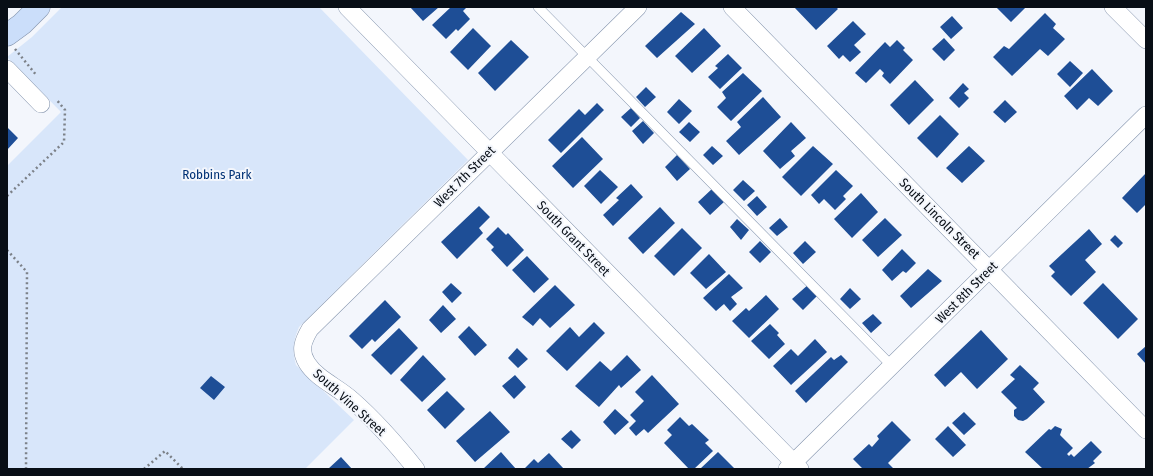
<svg xmlns="http://www.w3.org/2000/svg" width="1153" height="476" font-family="'Fira Sans Condensed',sans-serif">
  <style>
    .green { fill: #d8e6fa }
    .building { fill: #1e4e96 }
    .lines { fill: none; stroke-linecap: round; stroke-linejoin: round }
    .lane-casing { stroke: #8494ad; stroke-width: 10 }
    .street-casing { stroke: #8494ad; stroke-width: 18 }
    .secondary-casing { stroke: #8494ad; stroke-width: 23 }
    .path { stroke: #7c8188; stroke-width: 2.5; stroke-dasharray: 2 3; stroke-linecap: butt }
    .lane { stroke: #fff; stroke-width: 9 }
    .street { stroke: #fff; stroke-width: 17 }
    .secondary { stroke: #cbdefa; stroke-width: 22 }
    .labels { text-anchor: middle; stroke-width: 4; stroke-linejoin: round; paint-order: stroke }
    .park-label { font-size: 13px; fill: #003175; stroke: #f3f6fc }
    .street-label { font-size: 13px; fill: #080e16; stroke: #f3f6fc }
  </style>
  <rect width="100%" height="100%" fill="#f3f6fc"/>
  <path class="green" d="M62,7H319L468,160L299,327C293,341 292,350 296,365L354,420L305,469H7V166L61,112L7,57L32,37Z"/>
  <path class="building" d="M410,7H439L423,21Z
    M451,7H467L463,11L470,19L458,31L456,29L446,39L432,25Z
    M794,7H836L838,9L816,30Z
    M996,7H1026L1011,22Z
    M681,12L695,24L657,58L645,46Z
    M1045,13L1056,24L1053,28L1065,39L1048,56L1040,49L1012,76L993,57L1004,46L1009,49Z
    M952,16L963,28L951,39L940,27Z
    M853,21L866,34L854,45L861,52L850,62L843,55L839,59L827,46Z
    M473,28L491,46L468,70L450,52Z
    M704,28L721,46L692,73L675,56Z
    M944,38L955,50L944,61L932,49Z
    M511,40L529,57L495,91L478,73Z
    M897,40L905,48L903,50L913,60L890,84L882,76L884,73L880,69L866,83L855,73L885,42L890,47Z
    M728,54L742,68L720,89L708,77L718,68L715,66Z
    M1070,61L1083,73L1070,87L1057,74Z
    M1092,69L1113,91L1098,106L1089,98L1077,110L1064,96Z
    M743,73L762,91L731,121L717,107L726,98L722,92Z
    M915,80L934,100L909,125L890,105Z
    M963,83L969,89L964,93L969,98L959,108L949,98Z
    M646,87L656,97L645,107L636,97Z
    M763,97L781,117L739,155L726,141L741,127L737,122Z
    M679,99L692,111L679,124L667,112Z
    M1005,100L1017,112L1005,123L993,112Z
    M597,103L604,110L561,153L548,140L579,109L585,115Z
    M631,108L640,118L631,127L621,117Z
    M940,115L959,134L937,158L917,138Z
    M643,121L654,133L643,144L632,131Z
    M689,122L700,132L690,142L679,132Z
    M791,122L806,138L791,151L795,156L780,169L763,151Z
    M7,127L18,138L7,150Z
    M582,137L603,159L573,188L552,166Z
    M712,146L723,156L713,165L703,155Z
    M813,146L833,164L801,196L782,177Z
    M969,146L985,161L962,183L946,168Z
    M677,155L690,169L677,181L665,167Z
    M600,170L618,187L601,204L584,186Z
    M836,170L853,186L843,196L846,199L835,210L824,199L819,204L811,195Z
    M1146,173V204L1137,213L1122,198Z
    M743,180L755,191L744,201L733,190Z
    M631,184L643,197L613,226L603,215L619,200L616,198Z
    M713,188L725,201L710,215L698,202Z
    M861,193L878,212L852,238L834,219Z
    M757,196L767,207L757,216L747,205Z
    M479,206L490,217L479,228L483,233L457,259L441,242Z
    M660,207L675,223L643,254L628,238Z
    M780,218L788,227L777,236L769,228Z
    M885,218L902,235L878,257L862,240Z
    M737,219L749,230L741,240L730,227Z
    M498,227L506,235L508,233L524,250L507,267L491,250L494,247L486,239Z
    M682,228L702,248L674,276L654,256Z
    M1089,229L1102,244L1085,260L1096,272L1071,296L1051,276L1055,272L1049,266Z
    M1115,235L1123,243L1118,248L1110,240Z
    M760,241L771,252L760,263L749,252Z
    M805,241L816,252L803,264L793,253Z
    M902,249L916,263L906,273L903,271L892,281L882,270Z
    M709,254L726,272L706,289L690,273Z
    M527,256L549,279L534,293L512,270Z
    M928,269L942,281L911,308L900,296Z
    M729,274L743,288L731,297L737,304L730,311L724,304L716,311L703,298Z
    M451,283L462,293L452,303L442,292Z
    M1103,283L1138,319L1118,339L1083,303Z
    M809,284L819,294L803,310L792,299Z
    M555,285L575,305L550,328L540,318L533,326L522,317Z
    M850,288L861,299L850,309L840,299Z
    M766,295L779,309L749,338L732,321L746,308L749,311Z
    M385,300L401,317L375,342L372,339L362,349L349,336Z
    M443,305L456,319L441,333L429,320Z
    M873,314L882,323L871,333L862,323Z
    M594,322L605,333L567,371L546,351L570,327L579,337Z
    M770,324L779,333L777,335L785,344L769,359L751,341Z
    M469,326L487,345L475,356L458,337Z
    M399,328L418,348L391,375L371,355Z
    M981,330L1008,359L977,389L961,372L945,387L934,375Z
    M815,339L827,352L791,385L773,366L791,349L798,356Z
    M1146,346V364L1137,354Z
    M517,348L528,359L518,368L508,358Z
    M423,355L446,379L422,402L400,380Z
    M627,355L641,370L621,388L619,385L599,407L575,386L600,361L611,371Z
    M841,355L848,362L806,403L795,391L831,357L834,360Z
    M1020,365L1039,383L1033,389L1045,402L1027,419L1023,421L1018,420L1014,416V410L1017,408L1001,392L1015,379L1010,375Z
    M515,375L526,387L514,399L502,386Z
    M652,375L679,404L648,433L644,429L636,436L629,428L636,421L630,415L644,401L635,392Z
    M211,376L225,387L214,400L200,388Z
    M447,391L465,409L445,429L427,410Z
    M615,409L629,422L615,435L603,422Z
    M490,411L510,432L475,462L456,441Z
    M964,412L976,424L964,435L952,423Z
    M680,417L689,426L692,424L709,440L705,443L713,451L694,469H689L664,443L672,435L667,430Z
    M892,421L911,440L888,463L894,469H863L853,459L869,444L872,447L879,439L877,436Z
    M948,426L966,445L953,457L935,439Z
    M1055,426L1062,429L1060,435L1073,448L1067,454L1069,456L1071,454L1074,457L1091,441L1102,452L1093,461L1095,463L1087,469H1043L1025,452L1049,429L1051,430Z
    M571,430L581,440L572,449L561,439Z
    M501,452L516,469H483Z
    M718,452L735,469H700Z
    M549,453L564,469H524L534,459L538,463Z
    M341,457L352,469H328Z"/>
  <g class="lines">
    <defs>
      <path id="lane" d="M538,7L892,366"/>
      <path id="street" d="M347,7L800,469
        M732,7L1146,430
        M1113,7L1146,40
        M7,69L41,104
        M416,469C396,444 376,421 352,400C338,387 317,379 307,363C299,350 303,341 310,329L638,7
        M787,469L1146,115"/>
      <path id="secondary" d="M7,35L22,24L39,7"/>
    </defs>
    <use href="#lane" class="lane-casing"/>
    <use href="#street" class="street-casing"/>
    <use href="#secondary" class="secondary-casing"/>
    <path class="path" d="M15,49L37,76
      M7,196L64,142L65,110L56,99
      M7,250L27,272L26,469
      M144,469L165,451L183,469"/>
    <use href="#lane" class="lane"/>
    <use href="#street" class="street"/>
    <use href="#secondary" class="secondary"/>
  </g>
  <g class="labels">
    <g class="park-label">
      <text x="217" y="179">Robbins Park</text>
    </g>
    <g class="street-label">
      <text transform="translate(464 176) rotate(-45)" y="5">West 7th Street</text>
      <text transform="translate(940 218) rotate(45)" y="5">South Lincoln Street</text>
      <text transform="translate(574 238) rotate(46)" y="5">South Grant Street</text>
      <text transform="translate(966 292) rotate(-45)" y="5">West 8th Street</text>
      <text transform="translate(350 402) rotate(42)" y="5">South Vine Street</text>
    </g>
  </g>
  <rect width="1153" height="476" fill="none" stroke="#080e16" stroke-width="16"/>
</svg>
